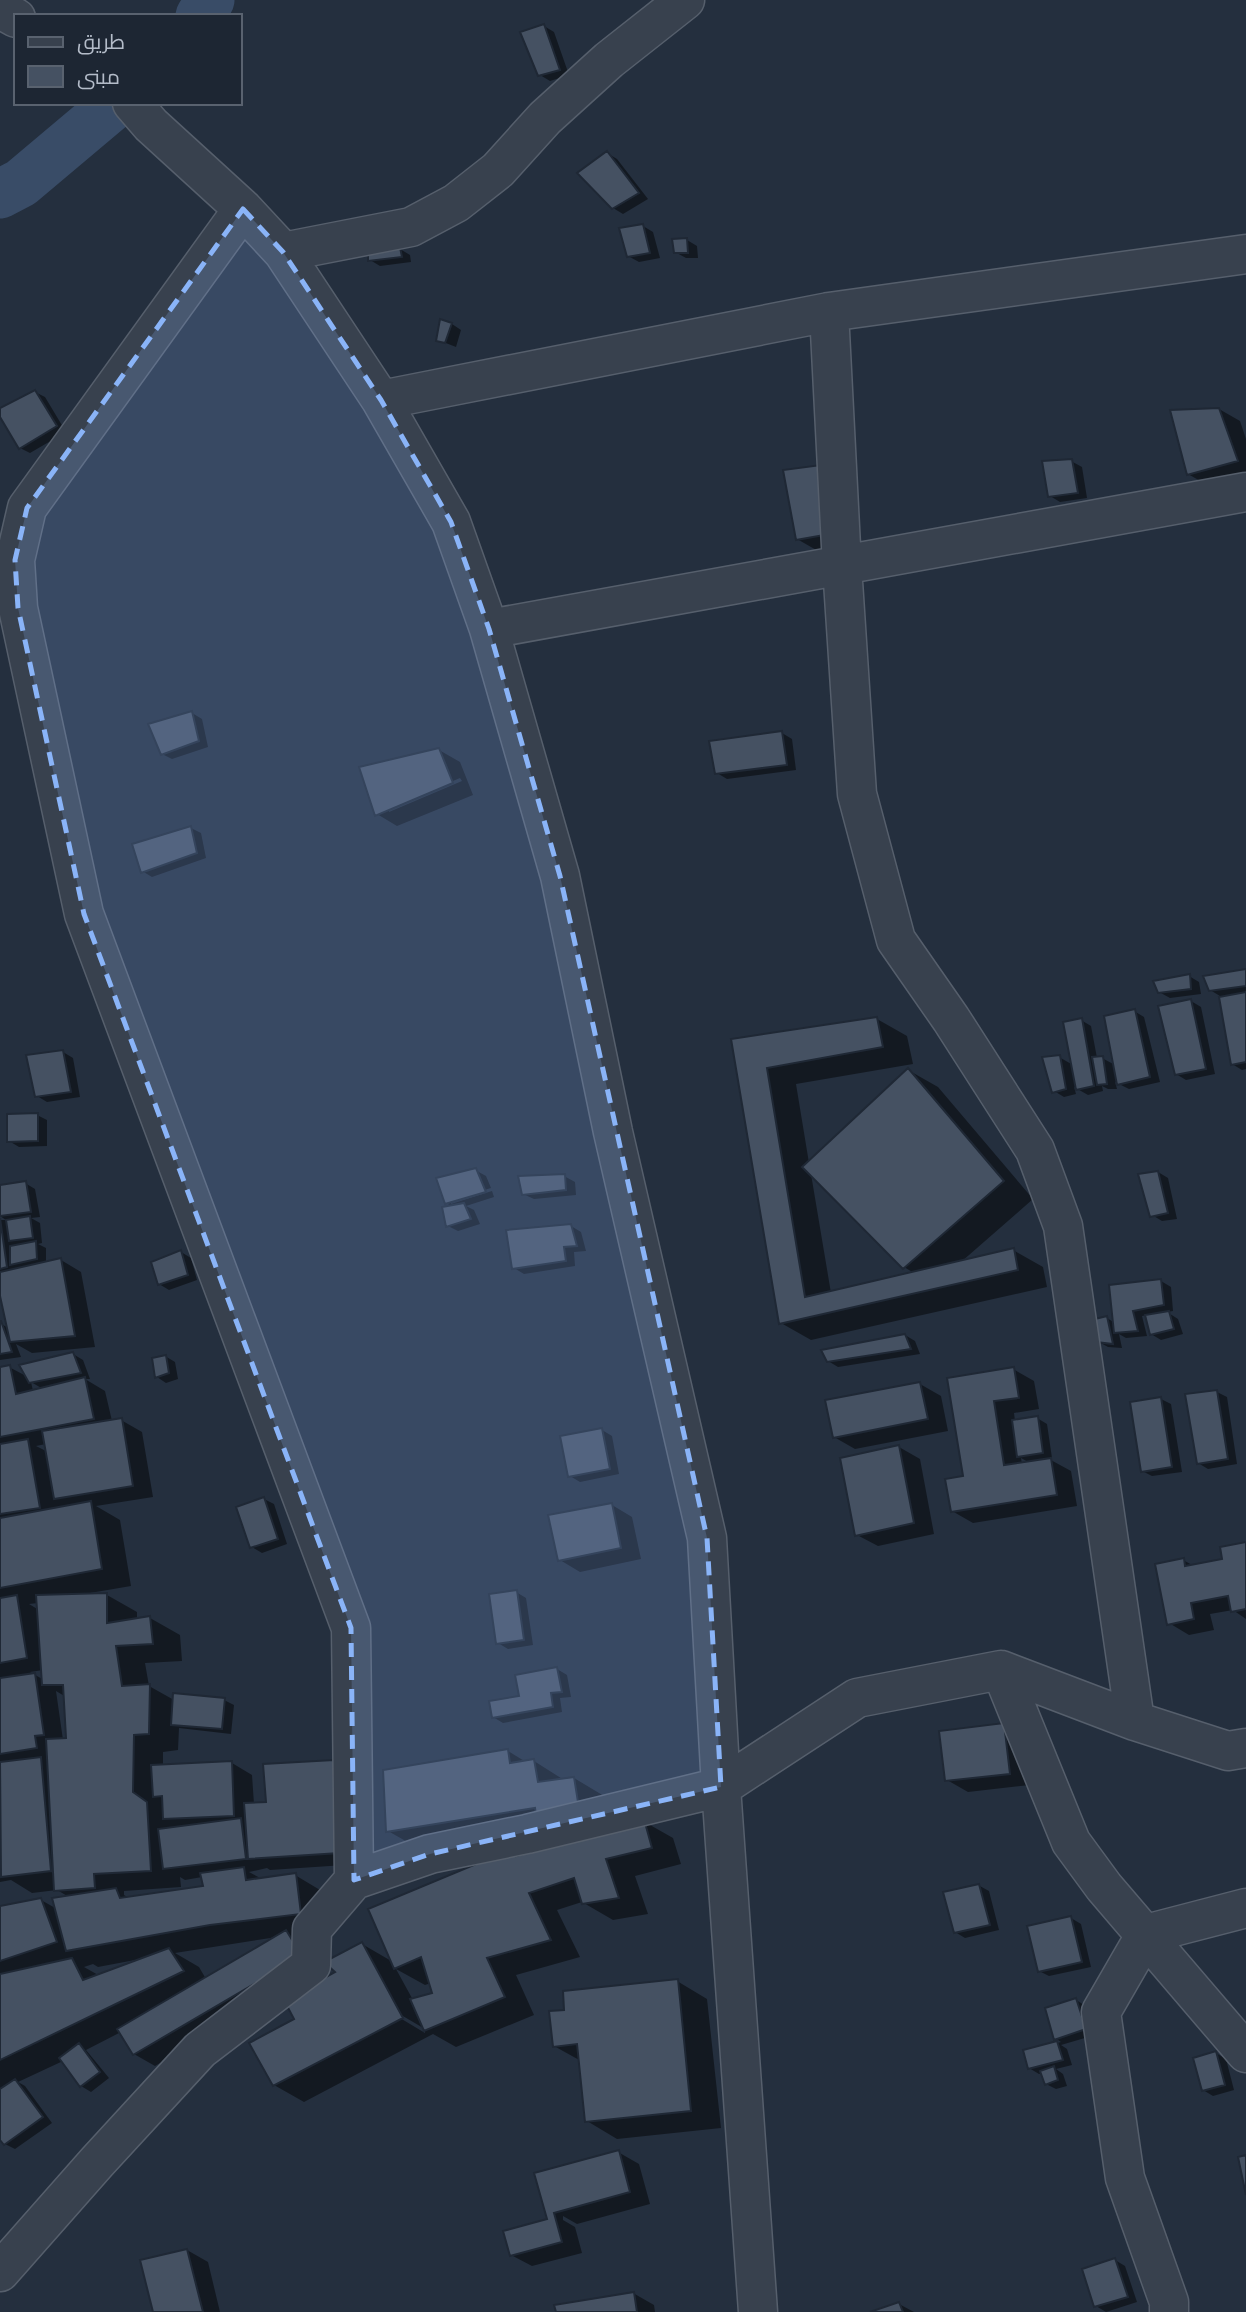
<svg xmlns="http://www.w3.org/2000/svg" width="1246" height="2312" font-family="'Golos Text',Cairo,sans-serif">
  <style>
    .shadow { fill: #0007; fill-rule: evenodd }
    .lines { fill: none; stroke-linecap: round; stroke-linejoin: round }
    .canal { stroke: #394c67; stroke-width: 49 }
    .building { fill: #455162; stroke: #1f2835; stroke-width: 2 }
    .minor-casing { stroke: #565f6c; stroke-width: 41 }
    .minor { stroke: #38414e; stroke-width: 38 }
    .marked { fill: #8ab4f8; fill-opacity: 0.2; stroke: #8ab4f8; stroke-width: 5; stroke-dasharray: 14 9; stroke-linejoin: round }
  </style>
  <rect width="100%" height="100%" fill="#242f3e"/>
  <path class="shadow" d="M544,26L554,32L569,75L550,81L540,75Z
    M607,153L617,159L648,199L623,214L613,208Z
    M643,226L653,232L660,258L639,262L628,256Z
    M687,240L697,246L698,258H686L675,252Z
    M400,249L410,255L411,262L380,266L370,260Z
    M452,324L461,330L456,347L438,340Z
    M35,392L45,397L66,432L30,453L20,448L0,410Z
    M1219,409L1240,421L1246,439V476L1209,486L1188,474Z
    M1071,461L1082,467L1087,498L1060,502L1050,496Z
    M785,472L850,545L818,551L797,539Z
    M192,713L202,719L208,747L172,759L162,754Z
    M782,733L792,739L796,770L727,779L717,773Z
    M439,750L460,762L473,795L397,826L377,814ZM460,778L462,781L389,812V808Z
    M191,828L201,833L206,858L152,877L142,871Z
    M1246,970V1069L1242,1070L1232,1064L1220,996L1210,990Z
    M1189,976L1199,982L1201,994L1170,998L1159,992Z
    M1191,1001L1201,1007L1215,1074L1186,1080L1176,1074Z
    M1134,1011L1144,1017L1160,1082L1129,1089L1115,1082L1117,1089H1108L1102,1086L1103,1091L1088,1095L1074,1087L1076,1094L1064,1097L1054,1091L1059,1057L1073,1065L1081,1020L1091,1026L1097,1058H1102L1115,1065Z
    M877,1019L907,1036L913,1064L796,1084L809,1163L908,1070L938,1087L1033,1199L961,1262L1013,1250L1043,1267L1047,1287L811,1340L781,1323L733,1041ZM811,1174L904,1267L914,1273L831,1293Z
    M63,1052L73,1058L80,1097L47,1102L37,1096Z
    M37,1115L47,1120V1146L19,1147L9,1141Z
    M475,1170L486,1176L491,1188L451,1200V1204L492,1191L494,1197L466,1206L474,1210L480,1224L458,1231L448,1226L453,1207L446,1203Z
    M1158,1172L1168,1178L1177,1219L1162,1221L1152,1215Z
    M564,1176L575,1182L576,1195L534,1199L523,1194Z
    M25,1183L35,1189L40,1217L31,1218L40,1223L42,1243L38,1244L46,1248V1263L61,1260L81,1272L95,1347L32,1353L16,1344L21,1357L0,1360V1323L8,1328L0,1293V1220H6L0,1216V1187Z
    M571,1226L581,1232L586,1251L574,1252L575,1266L524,1274L514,1268Z
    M181,1252L191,1258L197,1280L169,1290L159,1284Z
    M1161,1281L1171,1287L1173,1311L1167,1312L1178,1319L1183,1334L1161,1340L1151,1334L1147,1315L1142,1316L1147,1336L1126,1338L1119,1334L1122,1348L1108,1347L1097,1341L1107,1318L1115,1323Z
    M905,1335L915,1341L920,1354L838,1367L828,1361Z
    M73,1354L83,1360L90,1379H85L105,1391L112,1421L121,1420L142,1432L153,1497L96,1506L120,1520L131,1586L90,1593V1595H107L137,1612V1620L150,1618L180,1635L182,1661L145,1663L149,1686L174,1700H224L234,1705L231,1734L179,1728L178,1750L163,1752V1766L232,1763L252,1775L254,1804L360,1864L270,1870L267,1868L249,1872L262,1879L295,1875L325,1893L330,1931L292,1935L306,1944L321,1968L155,2066L134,2054L121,2032L86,2050L109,2078L91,2092L81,2086L63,2061L18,2082L25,2086L52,2123L15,2149L5,2144L0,2137V1908L41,1900L57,1909L69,1897L57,1890L32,1893L11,1880L0,1882V1369L9,1367L28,1377ZM31,1382L43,1389L33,1391ZM46,1444L48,1452L36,1446ZM38,1603L39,1610L29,1604ZM43,1670L44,1680L30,1672ZM56,1691L66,1697L68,1740H63ZM180,1877L185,1880L202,1877L205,1887L129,1898L124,1895V1891L181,1887ZM277,1937L206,1979L199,1967L175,1953ZM135,1960L136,1962L100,1976L84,1967L93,1964L98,1967Z
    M165,1356L175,1362L178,1379L166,1383L157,1377Z
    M1013,1369L1034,1381L1039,1409L1014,1413L1015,1421L1037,1418L1047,1424L1052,1458L1049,1459L1071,1471L1077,1506L973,1523L952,1511L965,1478L949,1379ZM1021,1458L1030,1463L1022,1464Z
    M920,1384L941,1396L948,1431L855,1449L834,1437Z
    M1217,1392L1227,1397L1237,1464L1208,1469L1198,1463Z
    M1161,1399L1171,1404L1182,1472L1152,1476L1142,1471Z
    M602,1430L612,1436L619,1474L580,1482L570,1476Z
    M899,1447L920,1459L934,1534L878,1546L857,1535Z
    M264,1499L274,1504L287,1544L262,1553L252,1547Z
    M612,1505L632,1517L641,1559L580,1572L560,1560Z
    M1246,1544V1619L1233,1610L1210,1614L1214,1630L1189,1635L1169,1623L1183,1560L1194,1566L1224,1560Z
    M516,1592L526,1598L533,1645L508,1649L498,1643Z
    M557,1669L567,1675L571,1697L560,1698L562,1712L503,1723L493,1717Z
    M1003,1725L1030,1785L968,1792L947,1780Z
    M508,1751L526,1762L534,1761L564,1780L574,1778L604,1796L418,1848L388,1831Z
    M643,1821L673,1838L681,1864L635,1876L648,1914L613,1920L582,1902L557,1910L580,1957L516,1975L534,2015L456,2047L433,2034L304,2102L274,2085L297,2020L362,1944L393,1962L512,1851ZM396,1969L425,1985L431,1983L434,1994L413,2000ZM396,2012L425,2029V2033L395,2015Z
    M978,1885L989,1891L999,1930L965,1938L955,1932Z
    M1071,1918L1081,1924L1091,1967L1049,1976L1039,1971Z
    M677,1981L707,1999L721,2128L617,2139L587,2121L581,2061L554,2046L566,2011Z
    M1076,2000L1086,2006L1095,2035L1061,2045L1067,2049L1072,2065L1056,2069L1063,2074L1067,2086L1056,2089L1046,2084L1043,2073L1039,2074L1029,2068L1025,2052L1061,2042L1055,2038Z
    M1216,2053L1226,2059L1234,2090L1213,2096L1203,2090Z
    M618,2152L639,2164L650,2204L577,2224L563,2216V2220L575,2227L582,2253L532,2266L511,2255L549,2220L536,2174Z
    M187,2250L208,2262L220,2312H155Z
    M1115,2260L1125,2266L1137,2302L1106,2312L1096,2306Z
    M633,2293L654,2305L655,2312H557Z
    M899,2304L914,2312H875Z"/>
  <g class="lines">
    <path class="canal" d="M200,16L210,0
      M0,194L21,183L116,103"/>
  </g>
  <path class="building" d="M544,24L560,70L538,76L520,32Z
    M607,151L639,193L612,209L577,173Z
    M643,224L650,253L627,257L619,228Z
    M687,238L688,253H674L672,239Z
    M400,247L402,257L368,261V249Z
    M440,319L452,323L445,343L436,341Z
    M35,390L57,426L19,449L0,417V408Z
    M1219,408L1238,461L1187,475L1170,410Z
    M1072,459L1078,493L1048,497L1042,461Z
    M821,465L830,534L796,540L783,470Z
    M192,711L199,741L161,755L148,724Z
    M782,731L787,765L715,774L709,741Z
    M439,748L453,783L375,816L359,767Z
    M191,826L197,853L141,873L132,844Z
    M1246,969V986L1209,991L1203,976Z
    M1190,974L1191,989L1158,993L1153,981Z
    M1246,992V1062L1231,1065L1219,997Z
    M1191,999L1206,1069L1175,1075L1158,1006Z
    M1135,1009L1150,1077L1117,1085L1104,1016Z
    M877,1017L883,1047L767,1068L805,1297L1014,1248L1018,1270L779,1324L731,1039Z
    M1082,1018L1094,1086L1076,1090L1063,1022Z
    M63,1050L71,1092L35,1097L26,1055Z
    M1060,1055L1066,1089L1052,1093L1042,1057Z
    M1103,1056L1107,1084L1097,1085L1092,1057Z
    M908,1068L1004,1181L903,1269L802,1167Z
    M38,1113V1141L7,1142V1114Z
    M476,1168L486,1192L445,1204L436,1178Z
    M1158,1171L1168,1213L1150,1217L1138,1174Z
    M565,1174L566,1190L522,1195L518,1176Z
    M26,1181L31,1212L0,1216V1185Z
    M464,1203L471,1219L446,1227L442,1207Z
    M30,1216L33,1238L9,1241L6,1220Z
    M0,1218L7,1267L0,1269Z
    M571,1224L577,1246L564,1247L566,1261L512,1269L506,1230Z
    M36,1241L37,1259L10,1265V1246Z
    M181,1250L188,1275L158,1285L151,1262Z
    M61,1258L75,1336L10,1342L0,1296V1272Z
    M1161,1279L1164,1305L1133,1311L1138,1331L1114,1333L1109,1285Z
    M1169,1311L1174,1329L1150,1335L1145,1315Z
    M1107,1316L1113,1344L1096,1342L1091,1320Z
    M0,1321H1L12,1352L0,1354Z
    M905,1334L911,1349L827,1362L821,1350Z
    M73,1352L81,1373L29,1383L19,1365Z
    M166,1355L169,1373L155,1378L152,1358Z
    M10,1365L16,1394L85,1377L94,1419L0,1437V1367Z
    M1014,1367L1019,1398L994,1401L1004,1465L1051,1458L1057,1495L951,1512L945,1479L963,1476L947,1378Z
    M920,1382L928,1419L833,1438L825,1400Z
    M1217,1390L1228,1459L1197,1464L1185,1394Z
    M1161,1397L1172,1467L1141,1472L1130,1402Z
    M1038,1416L1043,1453L1017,1457L1012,1420Z
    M122,1418L133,1486L54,1499L42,1431Z
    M602,1428L610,1469L568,1477L560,1436Z
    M28,1439L40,1508L0,1514V1444Z
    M899,1445L914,1523L855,1536L840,1458Z
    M264,1497L278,1539L250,1548L236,1507Z
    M91,1501L102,1569L0,1588V1518Z
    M612,1503L621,1548L558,1561L548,1515Z
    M1246,1542V1609L1231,1612L1228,1596L1191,1603L1194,1619L1167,1625L1155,1564L1184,1558L1185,1566L1222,1559L1220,1547Z
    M517,1590L524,1640L496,1644L489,1594Z
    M107,1593V1623L150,1616L153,1644L116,1646L122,1686L150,1684L149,1734L134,1735L133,1792L147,1802L151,1871L94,1874L95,1888L54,1891L46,1739L66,1738L63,1685H42L36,1595Z
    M17,1595L27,1658L0,1663V1598Z
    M557,1667L562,1692L551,1693L553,1707L492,1718L489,1701L519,1696L515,1675Z
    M35,1673L44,1735L35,1736L37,1748L0,1754V1678Z
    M173,1693L225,1698L222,1729L171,1725Z
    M1004,1723L1010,1774L945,1781L939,1731Z
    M508,1749L510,1763L534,1759L538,1782L574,1777L579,1808L536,1815L535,1808L386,1832L383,1770Z
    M41,1757L51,1871L1,1877L0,1762Z
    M334,1760L340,1853L248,1859L244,1803L266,1802L263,1764Z
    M232,1761L234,1816L163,1819L162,1796L153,1797L151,1765Z
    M241,1818L246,1859L163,1869L158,1829Z
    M644,1819L652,1848L606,1859L619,1898L582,1904L574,1878L529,1893L551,1940L487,1958L505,1997L424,2031L410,1999L432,1993L421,1957L394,1969L368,1909L512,1849L516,1856Z
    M244,1867L246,1880L296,1873L301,1914L210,1925L66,1951L52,1898L116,1888L120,1898L203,1886L200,1873Z
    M979,1884L990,1925L954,1933L943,1892Z
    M41,1898L57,1942L0,1961V1906Z
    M1071,1916L1082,1962L1038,1972L1027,1926Z
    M286,1930L302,1956L133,2055L117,2029Z
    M362,1942L403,2018L273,2086L249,2043L294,2019L284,2000L335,1972L324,1962Z
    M169,1948L184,1971L0,2060V1974L72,1958L83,1980Z
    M678,1979L691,2111L585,2122L577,2044L553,2047L549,2011L564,2010L563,1991Z
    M1076,1998L1086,2029L1054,2040L1045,2008Z
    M1057,2041L1063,2060L1028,2069L1023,2050Z
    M79,2043L100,2072L80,2087L59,2058Z
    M1216,2051L1225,2085L1202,2091L1193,2058Z
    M1054,2066L1058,2080L1045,2085L1040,2071Z
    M15,2079L43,2117L4,2145L0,2140V2089Z
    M619,2150L630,2192L554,2213L562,2242L510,2256L503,2231L547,2219L534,2173Z
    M1246,2155V2195L1238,2157Z
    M187,2249L203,2312H153L140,2260Z
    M1115,2258L1128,2297L1094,2307L1082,2269Z
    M634,2292L637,2312H556L554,2305Z
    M899,2302L903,2312H870Z"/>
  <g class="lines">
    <defs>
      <path id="minor" d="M0,9L16,18
        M132,103L151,125L243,209L283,252L381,400L451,522L489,629L560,876L613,1132L707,1538L721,1787L758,2312
        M243,209L27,508L15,560L18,608L84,914L351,1628L354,1880
        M283,252L411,227L456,203L498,170L545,118L609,60L685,0
        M829,312L842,566L857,794L896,940L951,1019L1035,1150L1063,1226L1135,1721
        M381,400L829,312L1246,254
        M489,629L1246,492
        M1001,1670L1071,1842L1104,1887L1246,2053
        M0,2272L97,2162L200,2050L311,1965L312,1929L354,1880L430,1854L527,1834L721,1787L857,1698L1001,1670L1135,1721L1228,1751L1246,1748
        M1169,2312V2302L1125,2178L1101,2012L1146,1934L1246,1908"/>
    </defs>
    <use href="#minor" class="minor-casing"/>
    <use href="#minor" class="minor"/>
  </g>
  <path class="marked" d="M243,209L283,252L381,400L451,522L489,629L560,876L707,1538L721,1787L430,1854L354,1880L351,1628L84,914L18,608L15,560L27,508Z"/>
  <rect x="14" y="14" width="228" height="91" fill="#1d2633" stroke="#59626f" stroke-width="2"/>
  <rect x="28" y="37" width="35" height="10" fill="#38414e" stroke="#59626f" stroke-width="2"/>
  <text x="77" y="49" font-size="21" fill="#b4bcc9">طريق</text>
  <rect x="28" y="66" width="35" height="21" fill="#455162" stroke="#59626f" stroke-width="2"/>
  <text x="77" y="84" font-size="21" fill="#b4bcc9">مبنى</text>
</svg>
